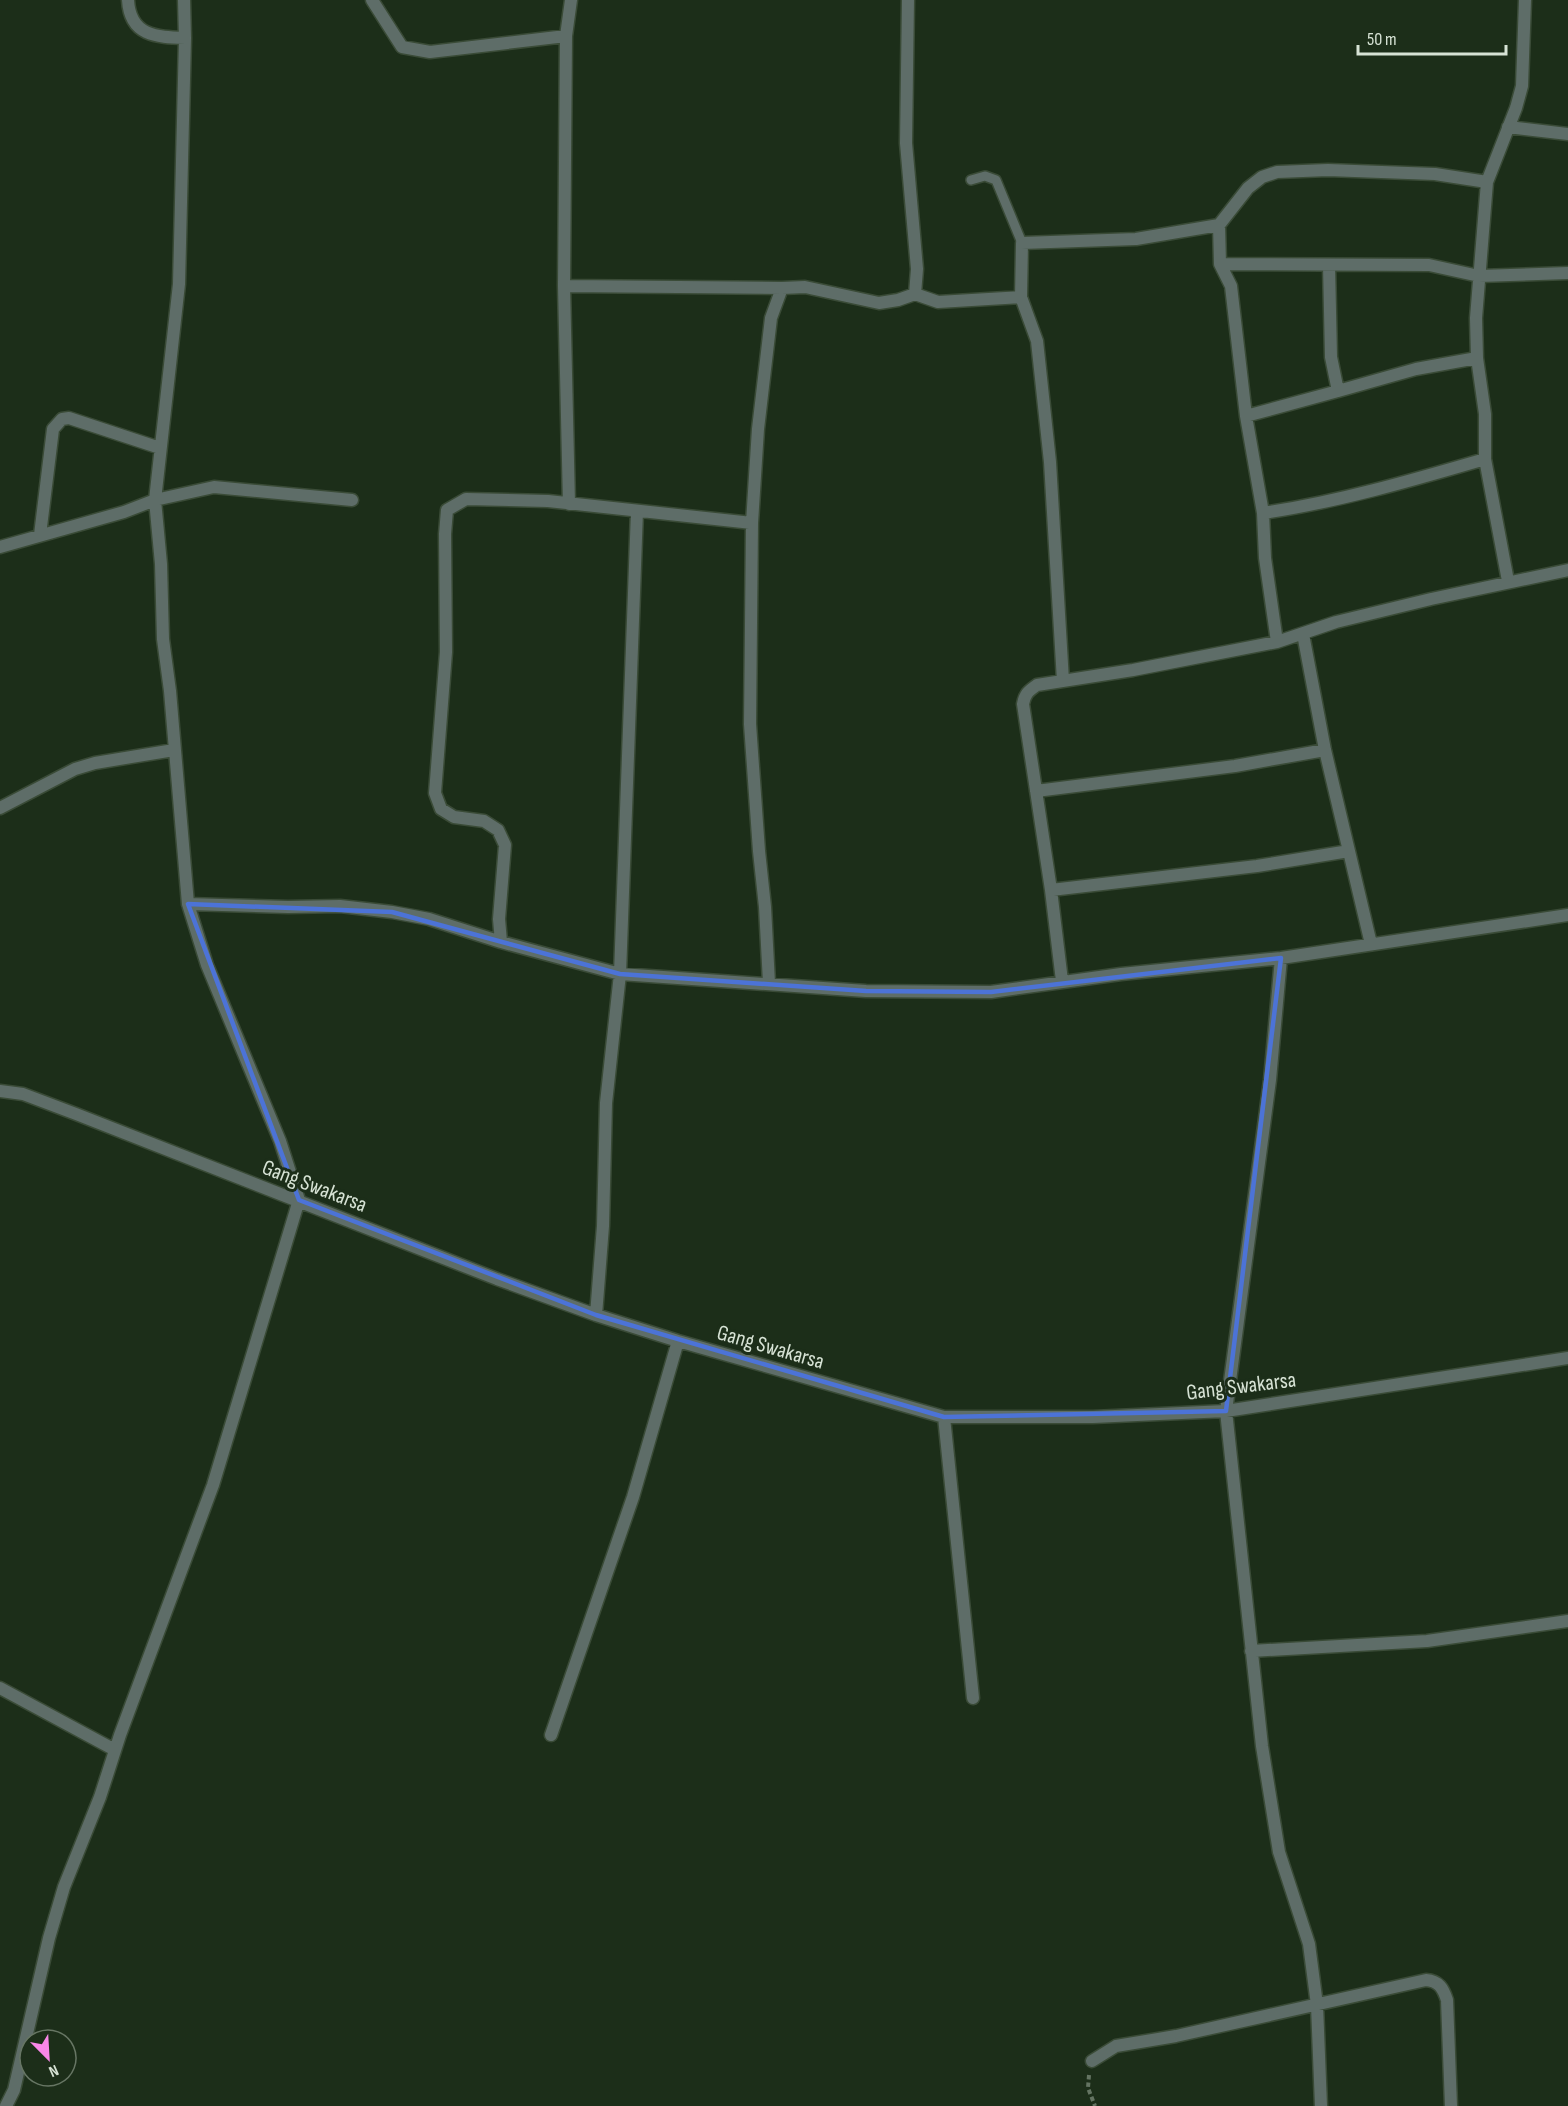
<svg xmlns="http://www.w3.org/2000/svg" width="1568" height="2106" font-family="'Sofia Sans Condensed',sans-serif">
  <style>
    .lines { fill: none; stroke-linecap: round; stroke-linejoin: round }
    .service-casing { stroke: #3a4b37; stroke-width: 12 }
    .minor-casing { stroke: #3a4b37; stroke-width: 15 }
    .path { stroke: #647462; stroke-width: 4; stroke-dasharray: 4.5 3; stroke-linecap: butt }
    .service { stroke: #5e6d68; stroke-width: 9 }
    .minor { stroke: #5e6d68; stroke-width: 12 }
    .marked { fill: none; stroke: #4c73d7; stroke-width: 4.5; stroke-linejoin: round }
    .labels { text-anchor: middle; stroke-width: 6; stroke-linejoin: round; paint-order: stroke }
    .street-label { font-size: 22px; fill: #d7e3d5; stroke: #1c2e19 }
  </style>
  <rect width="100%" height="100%" fill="#1c2e19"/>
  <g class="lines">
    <defs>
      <path id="service" d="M971,180L985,176L996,180L1022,243"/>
      <path id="minor" d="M128,0C130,36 156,37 185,38
        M184,0L185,38L179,284L155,500L214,487L352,500
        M372,0L402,47L430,52L566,36
        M908,0L906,143L917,269L915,294L938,302L1021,297L1037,341L1050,462L1063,681
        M1508,127L1568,134
        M1220,264L1429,265L1479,276L1568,273
        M1329,265L1331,357L1338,391L1416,369L1477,358
        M564,286L782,288
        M1021,297L1022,243L1136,239L1219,225
        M1246,416L1338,391
        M569,504L564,286L566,36L571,0
        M1263,513L1246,416L1231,286L1220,264L1219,225L1248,188L1262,177L1277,172L1328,170L1435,174L1487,182
        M40,535L53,429L62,419L69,418L160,448
        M0,547L124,512L155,500L161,564L163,639L170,691L188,904L207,965L280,1141L299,1200L213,1485L120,1735L100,1797L64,1887L49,1938L14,2090L6,2106
        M1508,581L1485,459V414L1477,358L1476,318L1487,182L1516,108L1522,86L1525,0
        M1303,634L1325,750L1371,944
        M1277,642L1265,558L1263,513C1338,502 1413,480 1485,459
        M1036,791L1235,766L1325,750
        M0,808L75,769L95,763L174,750
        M1051,890L1257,866L1349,851
        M188,904L288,907L340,906L392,912L429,919L501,942L620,974L866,991L991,992L1121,974L1281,958L1568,915
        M501,942L499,919L505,845L498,830L484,821L454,817L441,809L435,793L446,652L445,534L447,510L466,499L548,501L752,523
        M1281,958L1270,1080L1226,1411L1262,1746L1279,1852L1309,1944L1317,2005L1321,2106
        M1062,981L1051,890L1023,704C1025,693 1029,691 1037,685L1133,670L1277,642L1336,622L1431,599L1568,570
        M769,983L765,907L759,851L750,724L752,523L758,429L771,318L782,288L805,287L879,303L898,300L915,294
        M0,1091L23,1094L76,1114L497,1279L596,1315L678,1341L944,1417H1093L1226,1411L1568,1358
        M596,1315L603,1226L606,1103L620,974L637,511
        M944,1417L973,1698
        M1251,1651L1427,1641L1568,1621
        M0,1688L115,1750
        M551,1735L633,1497L678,1341
        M1092,2061L1116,2046L1176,2036L1426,1980C1439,1981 1443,1988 1447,2000L1451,2106"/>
    </defs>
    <use href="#service" class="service-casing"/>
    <use href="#minor" class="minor-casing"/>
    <path class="path" d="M1089,2075L1088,2088L1095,2106"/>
    <use href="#service" class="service"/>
    <use href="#minor" class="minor"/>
  </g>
  <path class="marked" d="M188,904L392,912L620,974L866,991L991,992L1281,958L1226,1411L944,1417L596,1315L299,1200Z"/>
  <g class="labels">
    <g class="street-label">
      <text transform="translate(315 1185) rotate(21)" y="8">Gang Swakarsa</text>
      <text transform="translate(771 1346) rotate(16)" y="8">Gang Swakarsa</text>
      <text transform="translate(1241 1385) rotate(-7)" y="8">Gang Swakarsa</text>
    </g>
  </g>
  <g transform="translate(48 2058) rotate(156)"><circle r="28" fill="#1c2e19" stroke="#677664" stroke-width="1.5"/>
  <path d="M0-4.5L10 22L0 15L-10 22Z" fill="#f987e8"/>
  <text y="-9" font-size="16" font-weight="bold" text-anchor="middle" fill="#d7e3d5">N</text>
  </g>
  <path d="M1358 45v9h148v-9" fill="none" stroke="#d7e3d5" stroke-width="3"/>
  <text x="1367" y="45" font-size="18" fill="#d7e3d5" stroke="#1c2e19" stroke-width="4.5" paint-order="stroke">50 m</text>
</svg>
